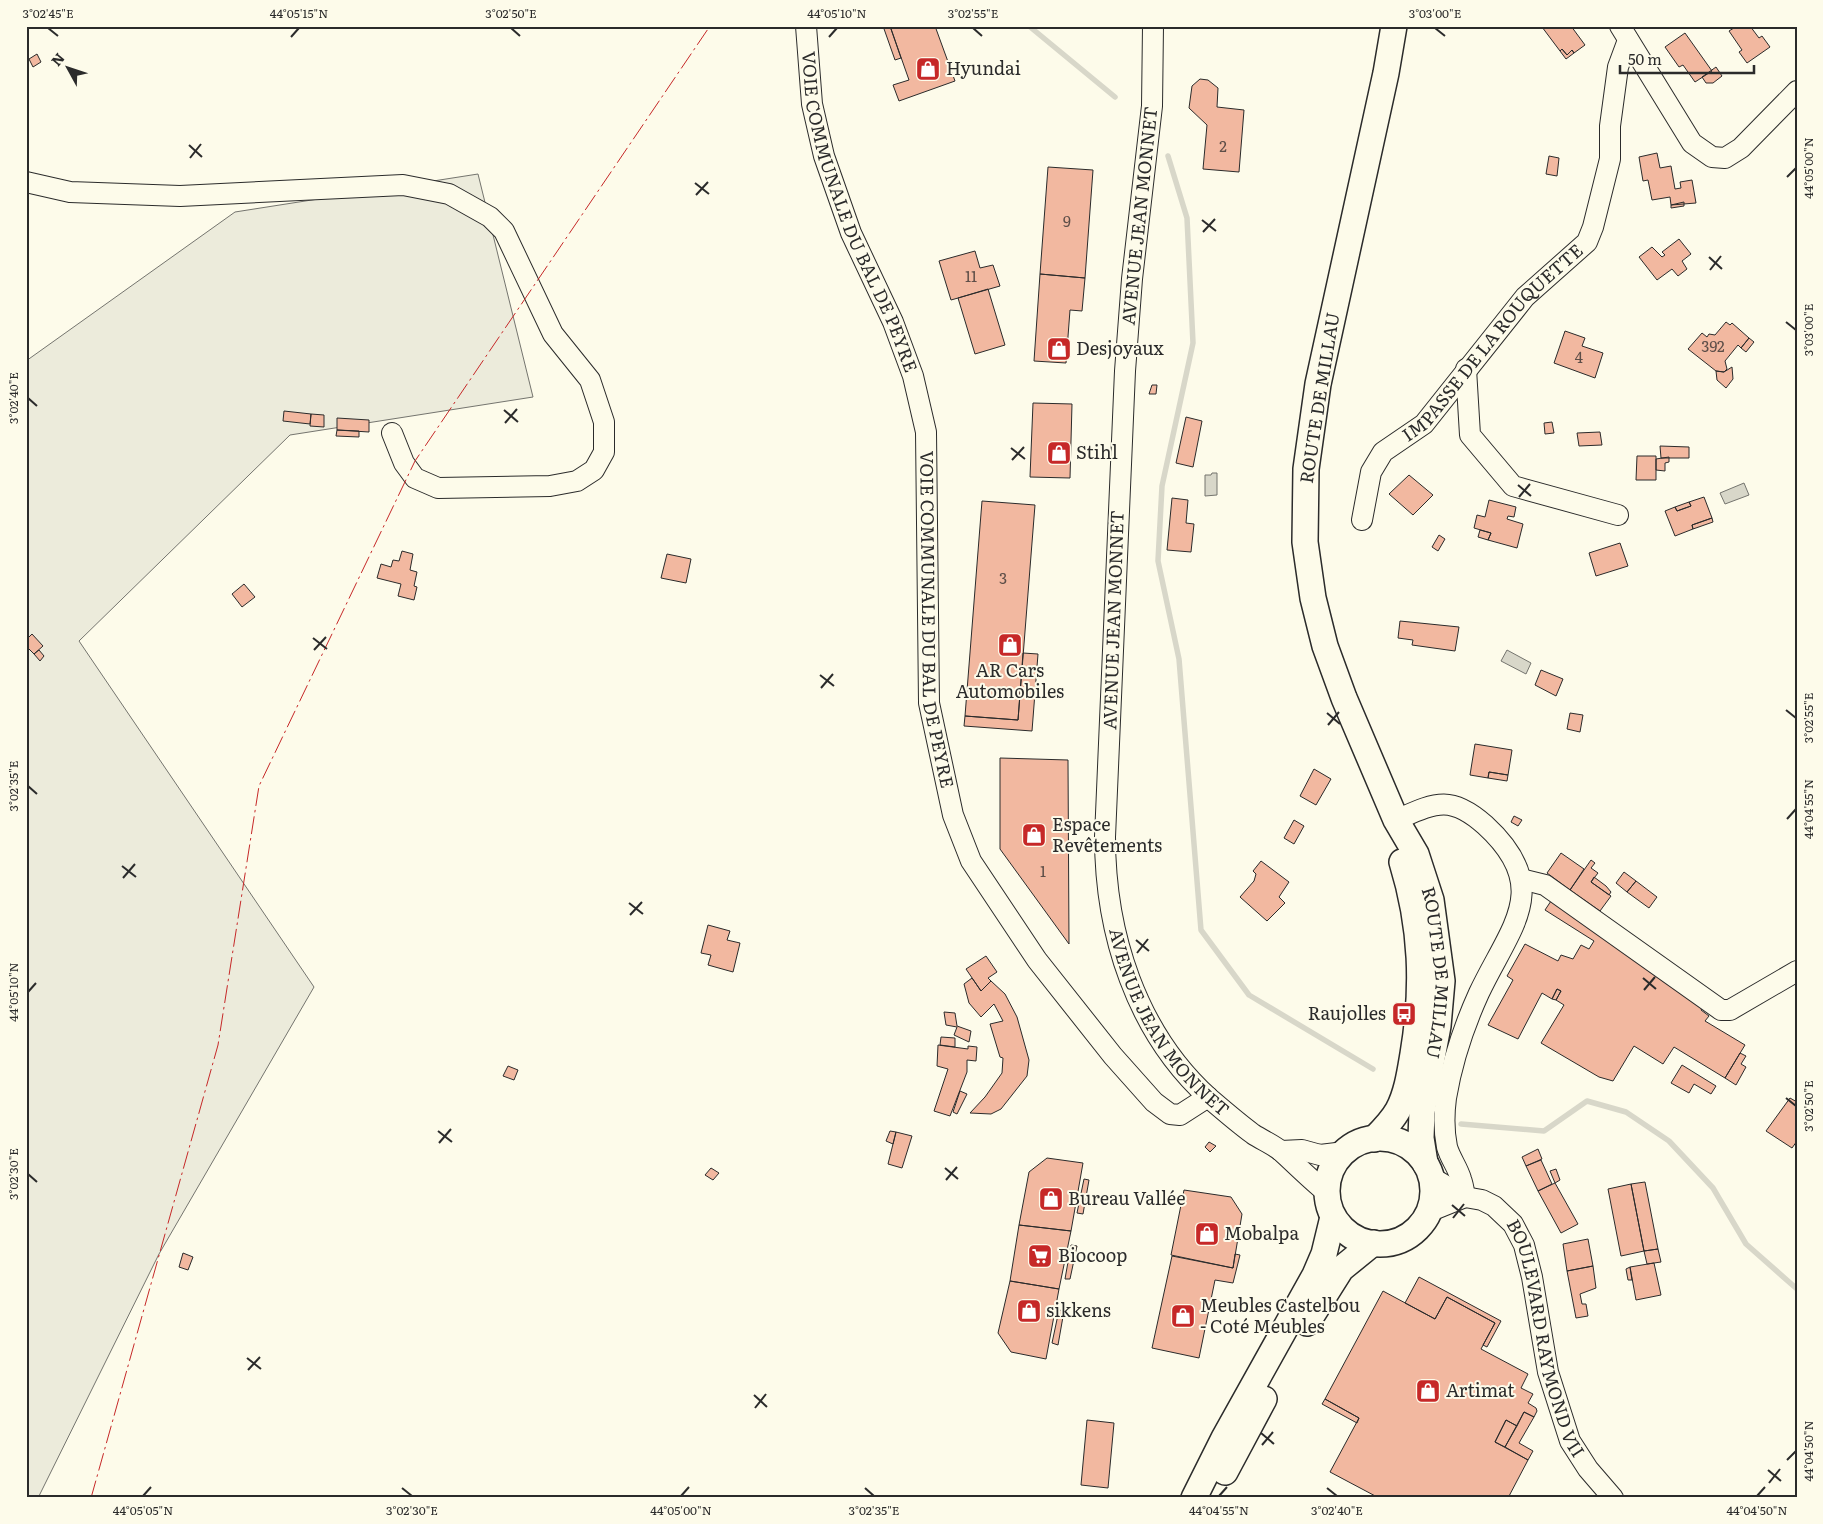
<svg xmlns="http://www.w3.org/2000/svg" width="1823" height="1524" font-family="Literata,serif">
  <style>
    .green { fill: #ecebdb; stroke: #74746e }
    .water { fill: #d8d7c9; stroke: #74746e }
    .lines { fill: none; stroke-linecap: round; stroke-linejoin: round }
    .stream { stroke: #d8d7c9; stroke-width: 5.5 }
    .building { fill: #f2b8a0; stroke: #2b2b2b }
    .minor-casing { stroke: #2b2b2b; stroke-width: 22 }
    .major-casing { stroke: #2b2b2b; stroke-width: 28 }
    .minor { stroke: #fdfbea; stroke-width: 20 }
    .major { stroke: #fdfbea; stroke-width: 25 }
    .power { stroke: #c62828; stroke-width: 1; stroke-dasharray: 18 4 2.5 4; stroke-linecap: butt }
    .ticks { fill: none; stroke: #2b2b2b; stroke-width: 2 }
    .labels { text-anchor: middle; stroke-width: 4; stroke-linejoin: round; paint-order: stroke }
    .number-label { font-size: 15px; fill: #5d4e48 }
    .poi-label { font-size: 18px; fill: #2b2b2b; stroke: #fdfbea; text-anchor: start }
    .street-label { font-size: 18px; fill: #2b2b2b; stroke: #fdfbea }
    .neatline { fill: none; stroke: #2b2b2b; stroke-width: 2 }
    .ticks-label { font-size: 12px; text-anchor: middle; fill: #2b2b2b }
  </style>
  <rect width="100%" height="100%" fill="#fdfbea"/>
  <path class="green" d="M478,174L533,397L290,435L79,641L314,987L159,1254L38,1498H26V361L235,212Z"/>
  <path class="water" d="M1212,473H1217V495L1205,496V475H1211Z
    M1744,483L1749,495L1725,504L1720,493Z
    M1507,650L1531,663L1526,674L1501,661Z"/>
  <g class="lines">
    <path class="stream" d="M1029,26L1115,97
      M1168,156L1187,218L1193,343L1162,486L1158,561L1179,659L1201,930L1249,995L1373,1069
      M1461,1124L1544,1131L1587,1101L1626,1112L1669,1141L1713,1188L1746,1244L1797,1289"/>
  </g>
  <path class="building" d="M883,26H890L901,58L895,60Z
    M890,26H935L955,81L899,101L893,85L909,80Z
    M1544,26H1571L1585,45L1574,53L1572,50L1567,55L1562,49L1560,51L1542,27Z
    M1737,26H1750L1759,38L1762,36L1770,47L1747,63L1739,52L1742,50L1729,31Z
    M1685,33L1712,71L1695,82L1683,65L1679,67L1665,47Z
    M1562,49L1567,55L1572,50L1574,53L1566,59L1560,51Z
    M37,54L41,62L33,67L29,59Z
    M1716,67L1722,76L1713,83H1706L1702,77Z
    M1200,79L1208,80L1218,88L1217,107L1244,110L1239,172L1203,169L1207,125L1189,108L1192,86Z
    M1657,153L1660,168L1671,166L1675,189L1681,188L1680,182L1692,180L1696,203L1671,205L1670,197L1652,200L1648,180L1643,181L1639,157Z
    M1549,156L1559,158L1557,176L1546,174Z
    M1048,167L1093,170L1085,278L1040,274Z
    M1684,202V206L1671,208V205Z
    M1679,239L1691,254L1682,261L1687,269L1678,276L1672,269L1657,280L1639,257L1652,247L1662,257L1665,255L1662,252Z
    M975,251L980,268L993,265L1000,286L951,300L939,261Z
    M1040,274L1085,278L1082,311L1070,310L1066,363L1034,361Z
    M988,289L1005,345L975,354L958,298Z
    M1726,322L1730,325L1732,323L1749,338L1741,348L1738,345L1725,361L1727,369L1724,372L1716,371L1688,349L1702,333L1707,337L1709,334L1715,335Z
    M1565,331L1585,338L1582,346L1603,353L1595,378L1554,363Z
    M1749,338L1754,342L1746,352L1741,348Z
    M1732,367L1733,379L1726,388L1717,380L1716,371L1724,372Z
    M1152,385H1157L1156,394H1149Z
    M1033,403L1072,404L1070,478L1030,477Z
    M284,411L311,414L310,424L283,421Z
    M311,414L324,415V427L310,426Z
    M1186,417L1202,421L1193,467L1176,463Z
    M337,418L369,420V432L337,430Z
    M1552,422L1554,433L1545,434L1544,423Z
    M337,430L359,431V437L336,436Z
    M1600,432L1602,445L1579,446L1577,433Z
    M1660,446L1689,447V458H1661Z
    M1637,456H1656V480H1636Z
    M1669,457V462L1665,463V471L1656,470V459Z
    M1409,475L1433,495L1413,515L1389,494Z
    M1704,497L1712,518L1692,525L1693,529L1675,536L1665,511L1675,507L1677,511L1691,506L1689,502Z
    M1172,498L1188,500L1186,523L1194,524L1191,552L1167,550Z
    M1489,500L1516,507L1514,517L1508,516L1507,519L1523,524L1517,548L1488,540L1491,533L1474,528L1477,515L1485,517Z
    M982,501L1035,505L1018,720L965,716Z
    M1689,502L1691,506L1677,511L1675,507Z
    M1712,518L1713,522L1693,529L1692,525Z
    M1480,530L1491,533L1488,540L1478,537Z
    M1439,535L1445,539L1438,551L1432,547Z
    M1620,543L1628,566L1596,576L1589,553Z
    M402,551L413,554L410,570L417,572L414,586L417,587L414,600L398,596L401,584L377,578L381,564L391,567L393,560L399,561Z
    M667,554L691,559L686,583L661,578Z
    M244,584L255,597L242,607L232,594Z
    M1400,621L1459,627L1455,651L1412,645L1413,640L1398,638Z
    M32,634L43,646L34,654L26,646V640Z
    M39,650L44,656L40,661L34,654Z
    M1023,653L1038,654L1032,731L964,726L965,716L1018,720Z
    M1541,670L1563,679L1556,696L1535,685Z
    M1570,713L1583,715L1580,732L1567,729Z
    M1475,744L1512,750L1508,775L1489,772L1488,778L1470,775Z
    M1000,758L1068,760L1069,944L1000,849Z
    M1314,769L1331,779L1316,805L1300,796Z
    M1489,772L1508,775L1507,781L1488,778Z
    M1514,816L1522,820L1518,826L1511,822Z
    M1294,820L1304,826L1294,844L1284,838Z
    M1561,853L1584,869L1570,890L1547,873Z
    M1591,860L1595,863L1591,868L1598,873L1591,882L1611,896L1600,911L1570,890Z
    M1261,861L1289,882L1279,897L1285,903L1267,921L1240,897L1254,881L1256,874L1253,871Z
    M1624,872L1636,881L1627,892L1616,883Z
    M1594,877L1606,886L1611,892L1609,895L1591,882Z
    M1636,881L1657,897L1649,908L1627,892Z
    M1555,895L1704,1005L1701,1010L1709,1016L1705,1021L1745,1045L1725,1078L1674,1047L1663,1064L1634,1046L1613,1081L1599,1077L1541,1043L1564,1005L1556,1000L1561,991L1557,989L1552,999L1542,993L1518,1039L1488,1025L1513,980L1507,976L1525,944L1558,961L1561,955L1573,959L1581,945L1589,949L1594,941L1545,910Z
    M708,925L730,931L727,940L740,943L733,972L708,965L711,955L701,953Z
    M986,956L997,972L988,978L991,981L981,991L966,969Z
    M972,978L981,991L991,981L1005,994L1017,1017L1029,1060L1027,1076L1001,1109L991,1114L970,1113L985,1097L1002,1073L1003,1058L1000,1057L990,1024L1003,1021L994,1004L981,1017L969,1003L964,984Z
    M1557,989L1561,991L1556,1000L1552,999Z
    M944,1012L955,1013L957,1026L971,1031L969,1042L954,1035L957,1027L946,1025Z
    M941,1037L955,1038V1047L940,1045Z
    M938,1045L968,1049V1046L977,1047L976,1061L967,1060V1072L950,1116L934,1111L948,1069L937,1066Z
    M1740,1053L1746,1056L1741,1064L1746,1067L1736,1085L1725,1078Z
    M1682,1065L1716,1086L1711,1094L1694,1084L1689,1093L1671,1083Z
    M508,1066L518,1070L514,1080L503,1076Z
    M960,1091L967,1094L957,1114L953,1112Z
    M1790,1098L1797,1102V1141L1792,1148L1766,1131Z
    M890,1131L896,1132L893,1144L886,1141Z
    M896,1132L912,1136L902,1168L888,1164Z
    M1209,1142L1216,1146L1210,1152L1205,1147Z
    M1538,1149L1542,1159L1526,1166L1522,1157Z
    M1047,1158L1083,1163L1071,1231L1019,1225L1029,1172Z
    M1541,1160L1552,1184L1538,1191L1526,1166Z
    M711,1168L719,1173L713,1180L705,1175Z
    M1556,1169L1560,1180L1555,1183L1550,1171Z
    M1084,1179L1089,1180L1083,1214L1077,1213Z
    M1645,1182L1658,1249L1644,1251L1631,1184Z
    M1555,1183L1578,1224L1561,1233L1538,1191Z
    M1631,1184L1644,1251L1621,1256L1608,1189Z
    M1184,1190L1231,1197L1242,1214L1233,1268L1171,1255Z
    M1019,1225L1071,1231L1059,1289L1010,1281Z
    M1588,1239L1593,1266L1567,1271L1563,1244Z
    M1071,1245L1077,1246L1070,1279H1065Z
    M1658,1249L1661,1262L1647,1264L1644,1251Z
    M183,1253L193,1257L188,1270L179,1267Z
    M1235,1254L1240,1255L1233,1283L1215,1280L1199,1358L1152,1348L1172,1256L1233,1268Z
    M1654,1263L1661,1295L1636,1300L1630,1267Z
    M1593,1266L1596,1288L1580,1294L1582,1304H1586L1588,1316L1576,1318L1567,1271Z
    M1630,1267L1632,1280H1628L1626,1269Z
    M1419,1277L1501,1321L1487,1347L1483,1345L1495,1323L1447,1297L1435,1319L1405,1303Z
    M1010,1281L1059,1289L1046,1359L1011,1352L998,1333Z
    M1383,1291L1435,1319L1447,1297L1495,1323L1481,1349L1528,1374L1521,1388L1533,1394L1528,1403L1536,1408L1537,1411L1534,1417L1524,1412L1517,1426L1506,1420L1495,1442L1528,1460L1508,1498H1379L1330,1472L1359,1418L1325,1399Z
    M1059,1310L1064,1311L1058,1345L1052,1343Z
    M1325,1399L1359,1418L1357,1423L1322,1404Z
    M1524,1412L1534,1417L1519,1443L1533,1451L1528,1460L1505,1447Z
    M1087,1420L1114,1423L1108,1488L1081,1485Z
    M1506,1420L1517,1426L1505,1447L1495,1442Z"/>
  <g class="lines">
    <defs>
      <g id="minor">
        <path id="s1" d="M806,26L812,104L824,156L851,233L893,322L913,376L926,432L929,703L953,815L971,861L1037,960L1113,1056L1154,1102L1170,1114L1180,1115L1208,1097"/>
        <path id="s2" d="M1153,26L1152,106L1132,279L1125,371L1105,837C1105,933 1136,1032 1209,1098C1223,1110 1238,1123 1253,1134C1262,1140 1274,1145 1282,1152C1297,1166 1311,1180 1327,1193"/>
        <path d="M1620,26L1692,143L1712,157L1725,158L1741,148L1797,91"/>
        <path d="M26,182L70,192L180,196L403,185L449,194L490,217L504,231L553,334L590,380L604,422V452L594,470L577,481L550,486L438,488L415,478L404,463L392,433"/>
        <path d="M1466,369L1470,435L1513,486L1618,515"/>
        <path id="s3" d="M1362,520L1371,472L1383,452L1424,424L1525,297L1587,242L1593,227L1610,159V126L1618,67L1628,40"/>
        <path d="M1396,820C1435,803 1450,794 1485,825C1554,888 1510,927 1479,993C1464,1026 1452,1062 1446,1098C1444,1113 1444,1132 1447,1147C1450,1158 1458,1168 1461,1179C1463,1184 1464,1191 1465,1197"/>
        <path d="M1521,879L1545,885L1721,1010H1730L1797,971"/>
        <path d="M1281,1151L1302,1150L1320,1155L1345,1152"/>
        <path id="s4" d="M1431,1177L1465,1197L1482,1200L1494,1206L1513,1224L1524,1245L1532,1277L1548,1372L1570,1441L1588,1469L1613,1498"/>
        <path d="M1428,1212L1465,1197"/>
      </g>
      <g id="major">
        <path id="s5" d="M1394,26L1386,73L1318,384L1306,469L1305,542L1313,598L1325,646L1344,698L1396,820L1416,854L1431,900L1442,981L1438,1026L1422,1112L1421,1138L1425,1163"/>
        <circle cx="1380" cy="1191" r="53"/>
        <path d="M1374,1139C1383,1130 1392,1121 1398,1110C1407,1093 1410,1072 1413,1054C1424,988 1422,927 1402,862"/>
        <path d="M1307,1323L1341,1269L1373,1243"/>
        <path d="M1225,1472L1264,1399"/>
        <path d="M1194,1498L1224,1438L1315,1275L1324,1254L1333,1217"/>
      </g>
    </defs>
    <use href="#minor" class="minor-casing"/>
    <use href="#major" class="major-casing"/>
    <use href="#minor" class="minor"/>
    <use href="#major" class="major"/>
    <path class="power" d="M91,1498L218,1045L259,786L415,461L710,26"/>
  </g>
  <path class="ticks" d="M48,28L58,36M511,28L520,36M973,28L982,36M1435,28L1445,36M291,37L299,28M829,37L837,28M189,145L202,157M190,158L201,144M1787,177L1796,168M695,183L709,194M696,195L708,182M1202,220L1216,231M1203,232L1215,219M1709,257L1722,269M1710,270L1721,256M1786,322L1796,330M28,398L37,406M504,410L518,422M505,423L517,409M1011,448L1025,459M1012,460L1024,447M1518,485L1531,496M1519,497L1530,484M313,638L327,649M314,650L326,637M820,675L834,686M821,688L833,674M1786,710L1796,718M1327,713L1340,724M1328,725L1339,712M28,786L37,794M1787,819L1796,809M122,866L136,877M123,878L135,864M629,903L643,914M630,915L642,902M1136,940L1149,951M1137,953L1148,939M1643,978L1656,989M1644,990L1655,977M28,992L36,983M1786,1098L1796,1106M438,1131L452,1142M439,1143L451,1129M945,1168L958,1179M28,1174L37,1182M946,1180L957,1167M1452,1205L1465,1216M1453,1218L1464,1204M247,1358L261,1369M248,1370L260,1357M754,1395L767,1407M755,1408L766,1394M1261,1433L1274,1444M1262,1445L1273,1432M1787,1460L1796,1451M1768,1470L1781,1481M1769,1483L1780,1469M402,1488L412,1496M865,1488L874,1496M1327,1488L1337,1496M143,1496L151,1487M681,1496L689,1487M1219,1496L1227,1487M1757,1496L1765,1487"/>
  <defs>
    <symbol id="shop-square" viewBox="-11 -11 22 22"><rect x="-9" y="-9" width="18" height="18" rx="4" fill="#c62828" stroke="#fdfbea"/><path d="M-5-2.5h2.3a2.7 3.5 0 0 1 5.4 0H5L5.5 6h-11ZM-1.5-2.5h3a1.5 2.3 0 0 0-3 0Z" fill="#fff"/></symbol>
    <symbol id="bus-square" viewBox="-11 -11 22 22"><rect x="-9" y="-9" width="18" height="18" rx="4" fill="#c62828" stroke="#fdfbea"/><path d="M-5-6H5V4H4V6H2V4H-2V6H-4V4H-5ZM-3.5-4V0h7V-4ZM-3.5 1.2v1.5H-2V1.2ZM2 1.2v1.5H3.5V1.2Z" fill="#fff"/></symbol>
    <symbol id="supermarket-square" viewBox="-11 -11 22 22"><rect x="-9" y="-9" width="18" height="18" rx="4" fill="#c62828" stroke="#fdfbea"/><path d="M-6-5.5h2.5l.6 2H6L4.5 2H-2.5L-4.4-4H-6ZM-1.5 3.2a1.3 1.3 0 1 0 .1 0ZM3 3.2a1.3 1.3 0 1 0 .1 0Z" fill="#fff"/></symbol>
  </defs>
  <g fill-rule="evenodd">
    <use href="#shop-square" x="914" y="55" width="28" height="28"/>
    <use href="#shop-square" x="1045" y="335" width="28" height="28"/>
    <use href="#shop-square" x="1045" y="439" width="28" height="28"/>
    <use href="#shop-square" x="996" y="631" width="28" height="28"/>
    <use href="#shop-square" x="1020" y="821" width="28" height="28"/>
    <use href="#bus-square" x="1390" y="1000" width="28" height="28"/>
    <use href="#shop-square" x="1037" y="1185" width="28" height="28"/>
    <use href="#shop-square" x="1193" y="1220" width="28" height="28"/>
    <use href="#supermarket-square" x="1026" y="1242" width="28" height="28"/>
    <use href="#shop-square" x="1015" y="1297" width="28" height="28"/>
    <use href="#shop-square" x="1169" y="1302" width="28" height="28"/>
    <use href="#shop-square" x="1414" y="1377" width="28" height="28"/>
  </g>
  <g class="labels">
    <g class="number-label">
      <text x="1223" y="152">2</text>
      <text x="1067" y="227">9</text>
      <text x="971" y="282">11</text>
      <text x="1713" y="352">392</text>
      <text x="1579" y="363">4</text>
      <text x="1003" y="584">3</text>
      <text x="1043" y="877">1</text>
    </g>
    <g class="poi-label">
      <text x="946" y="75">Hyundai</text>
      <text x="1076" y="355">Desjoyaux</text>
      <text x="1076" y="459">Stihl</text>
      <text x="1010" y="677" text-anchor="middle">AR Cars<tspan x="1010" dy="21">Automobiles</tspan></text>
      <text x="1052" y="831">Espace<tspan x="1052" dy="21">Revêtements</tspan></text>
      <text x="1386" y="1020" text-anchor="end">Raujolles</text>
      <text x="1068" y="1205">Bureau Vallée</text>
      <text x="1224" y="1240">Mobalpa</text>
      <text x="1058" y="1262">Biocoop</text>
      <text x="1200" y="1312">Meubles Castelbou<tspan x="1200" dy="21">- Coté Meubles</tspan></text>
      <text x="1046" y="1317">sikkens</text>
      <text x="1446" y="1397">Artimat</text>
    </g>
    <g class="street-label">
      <text dy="6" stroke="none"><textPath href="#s1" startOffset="195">VOIE COMMUNALE DU BAL DE PEYRE</textPath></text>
      <text transform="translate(1140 216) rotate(-84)" y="6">AVENUE JEAN MONNET</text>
      <text dy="6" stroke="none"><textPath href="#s3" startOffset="228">IMPASSE DE LA ROUQUETTE</textPath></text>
      <text transform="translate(1320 398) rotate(-81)" y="6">ROUTE DE MILLAU</text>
      <text dy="6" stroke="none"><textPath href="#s1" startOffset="615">VOIE COMMUNALE DU BAL DE PEYRE</textPath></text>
      <text transform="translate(1114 620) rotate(-88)" y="6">AVENUE JEAN MONNET</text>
      <text dy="6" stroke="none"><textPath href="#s5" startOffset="980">ROUTE DE MILLAU</textPath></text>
      <text dy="6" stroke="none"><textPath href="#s2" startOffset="1015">AVENUE JEAN MONNET</textPath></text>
      <text dy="6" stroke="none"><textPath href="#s4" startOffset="216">BOULEVARD RAYMOND VII</textPath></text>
    </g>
  </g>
  <rect width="1823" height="1524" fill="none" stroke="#fdfbea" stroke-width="55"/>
  <g transform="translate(68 68) rotate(310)" stroke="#fdfbea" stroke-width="4" paint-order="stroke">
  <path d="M0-4L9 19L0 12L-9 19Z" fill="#2b2b2b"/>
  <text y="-8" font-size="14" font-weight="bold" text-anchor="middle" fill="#2b2b2b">N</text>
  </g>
  <path d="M1620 65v8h134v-8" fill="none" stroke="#2b2b2b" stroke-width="2.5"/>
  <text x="1628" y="65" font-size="15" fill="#2b2b2b" stroke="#fdfbea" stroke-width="4" paint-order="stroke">50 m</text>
  <rect x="28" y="28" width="1768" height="1468" class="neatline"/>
  <g class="ticks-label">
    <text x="48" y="18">3°02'45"E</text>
    <text x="299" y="18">44°05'15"N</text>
    <text x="511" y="18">3°02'50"E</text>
    <text x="837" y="18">44°05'10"N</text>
    <text x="973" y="18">3°02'55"E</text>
    <text x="1435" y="18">3°03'00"E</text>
    <text transform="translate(1809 168) rotate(-90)" y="4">44°05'00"N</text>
    <text transform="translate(1809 330) rotate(-90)" y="4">3°03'00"E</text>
    <text transform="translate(14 398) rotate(-90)" y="4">3°02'40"E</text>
    <text transform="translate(1809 718) rotate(-90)" y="4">3°02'55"E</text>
    <text transform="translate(14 786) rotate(-90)" y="4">3°02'35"E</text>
    <text transform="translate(1809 809) rotate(-90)" y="4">44°04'55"N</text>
    <text transform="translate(14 992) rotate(-90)" y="4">44°05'10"N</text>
    <text transform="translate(1809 1106) rotate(-90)" y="4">3°02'50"E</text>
    <text transform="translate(14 1174) rotate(-90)" y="4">3°02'30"E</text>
    <text transform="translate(1809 1451) rotate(-90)" y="4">44°04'50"N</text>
    <text x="143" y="1515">44°05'05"N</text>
    <text x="412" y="1515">3°02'30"E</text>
    <text x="681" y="1515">44°05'00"N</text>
    <text x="874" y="1515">3°02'35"E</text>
    <text x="1219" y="1515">44°04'55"N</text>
    <text x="1337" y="1515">3°02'40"E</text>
    <text x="1757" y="1515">44°04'50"N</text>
  </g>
</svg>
